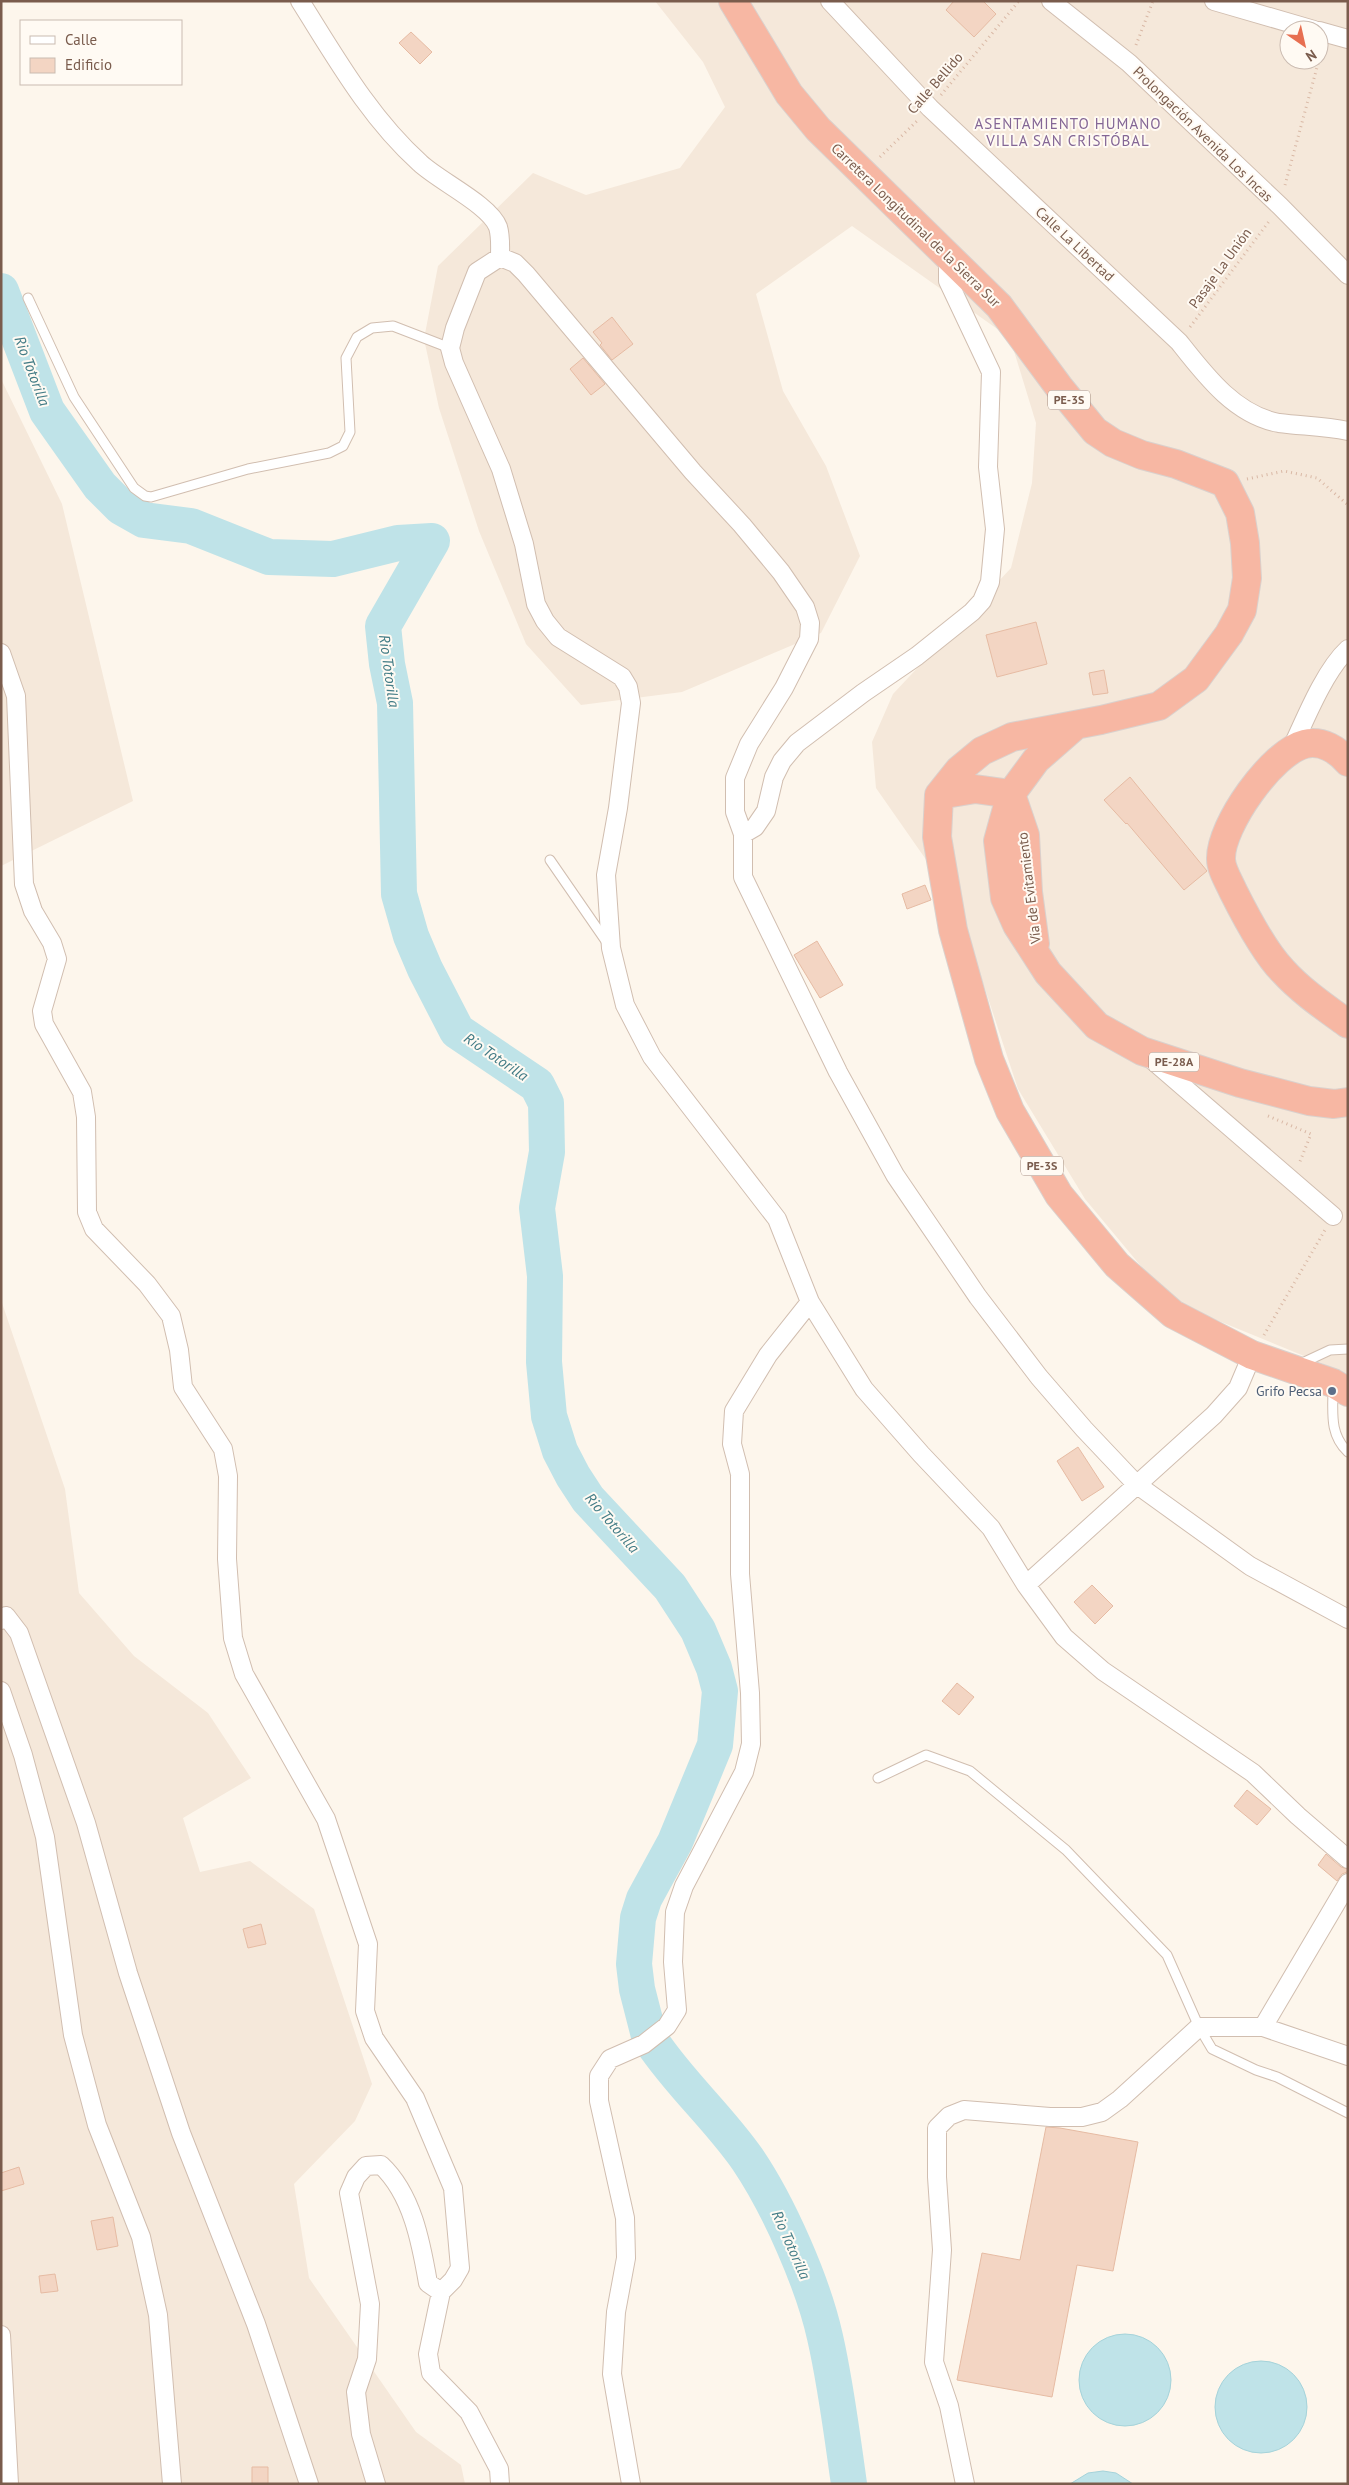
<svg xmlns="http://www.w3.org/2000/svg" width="1349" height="2485" font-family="'PT Sans',sans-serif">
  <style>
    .residential { fill: #f5e8da; fill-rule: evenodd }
    .water { fill: #bfe3e8; stroke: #a5d3da }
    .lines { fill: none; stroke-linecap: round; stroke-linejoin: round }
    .river { stroke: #bfe3e8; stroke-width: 36 }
    .building { fill: #f3d5c3; stroke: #e6bba3 }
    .lane-casing { stroke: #d1beb0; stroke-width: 11 }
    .street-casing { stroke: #d1beb0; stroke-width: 20 }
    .highway-casing { stroke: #dad1cd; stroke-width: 30 }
    .path { stroke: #d9b8a5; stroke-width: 3; stroke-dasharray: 1 4; stroke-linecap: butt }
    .lane { stroke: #fff; stroke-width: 9 }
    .street { stroke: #fff; stroke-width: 18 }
    .highway { stroke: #f7b7a3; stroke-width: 28 }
    .service-dot { fill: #5c6f8a; stroke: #fffaf3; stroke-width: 2 }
    .labels { text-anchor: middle; stroke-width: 4; stroke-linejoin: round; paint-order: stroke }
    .shield { fill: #fffaf3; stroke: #a28b7f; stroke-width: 1 }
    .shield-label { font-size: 12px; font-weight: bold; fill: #7a5c4d }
    .street-label { font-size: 14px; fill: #7a5c4d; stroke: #fffaf3 }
    .service-label { font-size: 14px; fill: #4e5e75; stroke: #fffaf3; text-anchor: end }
    .neighbourhood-label { font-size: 15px; letter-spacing: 1px; fill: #846695; stroke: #fffaf3 }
    .water-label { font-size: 15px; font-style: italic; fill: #437c86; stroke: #fffaf3 }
  </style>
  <rect width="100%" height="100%" fill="#fdf6ec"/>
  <path class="residential" d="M655,1H1348V1374L1170,1301L1085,1199L1018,1089L957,904L876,788L872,742L893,694L1011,568L1032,483L1036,423L1010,338L852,226L756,294L783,391L826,466L860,556L821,633L682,692L581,705L526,644L479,531L439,408L424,339L438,266L533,173L586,195L680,168L725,107L703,62ZM1289,30H1319V60H1289Z
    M1,379L62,504L133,801L1,866Z
    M1,1300L65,1489L79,1593L134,1656L208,1713L251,1778L183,1818L200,1872L250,1861L314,1909L372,2084L355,2121L294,2184L309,2278L416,2432L461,2465L465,2484H1Z"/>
  <path class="water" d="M1079 2380a46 46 0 1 1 92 0a46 46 0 1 1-92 0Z
    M1215 2407a46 46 0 1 1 92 0a46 46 0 1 1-92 0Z
    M1103,2471L1116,2473L1133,2484H1070L1088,2473Z"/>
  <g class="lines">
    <path class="river" d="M1,291L47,411L100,486L121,507L144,520L191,526L269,557L333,559L398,543L432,541L383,626L387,664L395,703L399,894L411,936L425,969L457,1031L537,1085L546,1103L547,1152L537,1208L545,1276L544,1362L549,1416L560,1451L573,1476L588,1499L670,1587L698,1630L714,1668L720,1691L715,1745L675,1842L644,1899L638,1918L634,1964L637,1989L649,2036
      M652,2042C680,2084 719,2118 748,2160C779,2206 813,2283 825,2337C836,2385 842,2435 849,2484"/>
  </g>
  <path class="building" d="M954,1H983L996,14L974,37L946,10Z
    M411,32L432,52L420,64L399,43Z
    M612,317L633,344L612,360L600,345L602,343L593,332Z
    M583,358L605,384L591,395L570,369Z
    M1036,622L1047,664L997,677L986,635Z
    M1104,670L1108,693L1093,695L1089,673Z
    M1130,777L1207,871L1184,890L1127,823L1126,824L1104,800Z
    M925,885L931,900L907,909L902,894Z
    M817,941L843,985L820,998L794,955Z
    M1078,1447L1104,1487L1082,1501L1057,1461Z
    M1092,1585L1113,1606L1095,1624L1074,1602Z
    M957,1683L974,1697L959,1715L942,1701Z
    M1247,1790L1271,1809L1257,1825L1234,1806Z
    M1326,1854L1341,1867L1348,1869L1347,1872L1342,1874L1337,1881L1318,1865Z
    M261,1924L266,1944L248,1948L243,1929Z
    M1046,2127L1060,2128L1138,2142L1113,2271L1077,2265L1052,2397L957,2380L982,2253L1020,2260Z
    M19,2167L24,2184L1,2191V2173Z
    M113,2217L118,2246L97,2250L91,2221Z
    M55,2274L58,2291L41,2293L39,2276Z
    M252,2467H268V2484H252Z"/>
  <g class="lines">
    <defs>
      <path id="lane" d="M28,298L74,397L134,488L145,496L151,497L248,469L329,453L343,446L350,432L346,358L357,337L372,328L393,326L450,348
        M550,860L608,944
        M1298,1365L1330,1350L1348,1349
        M1333,1388C1333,1412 1329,1434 1348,1452
        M878,1778L926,1755L970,1771L1066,1850L1167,1955L1199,2027L1212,2049L1256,2070L1277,2077L1348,2113"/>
      <path id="street" d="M300,1C336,58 369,117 420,163C439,181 490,205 498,227C501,237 500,247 500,257
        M830,1L930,108L1179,342C1205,375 1235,415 1279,423C1302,426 1325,426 1348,431
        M1051,1L1129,63L1280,206L1348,275
        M1214,1L1314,30
        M1319,31L1348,39
        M1,653L16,696L24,884L33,911L52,943L57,959L42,1011L44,1024L82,1092L86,1117L87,1212L94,1229L147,1284L171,1316L179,1350L183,1387L223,1449L228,1476L227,1559L233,1638L244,1674L326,1819L368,1944L365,2011L374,2038L415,2098L453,2188L460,2268L453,2280L441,2292
        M1290,752C1304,722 1324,671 1348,649
        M743,834L755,827L766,811L774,777L782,761L797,743L863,693L917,656L972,612L982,601L990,582L995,529L988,467L991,372L948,281V255
        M1150,1058L1333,1216
        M1026,1585L1214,1415L1238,1388L1252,1355
        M1348,1619L1250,1566L1136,1484L1084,1429L1039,1377L978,1297L895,1175L838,1072L743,877V834L735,812V778L749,744L784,688L809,639L810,623L805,607L781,572L742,525L693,472L526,274L515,263L500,257L477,272L455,328L450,348L454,363L501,469L524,544L536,604L545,621L558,637L622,677L628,687L631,703L618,808L606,875L611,948L625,1005L652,1057L777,1219L810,1302L864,1389L921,1454L991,1528L1026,1585L1064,1637L1103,1671L1253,1773L1298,1816L1348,1859
        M1,1620L6,1616L19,1633L86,1823L128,1973L181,2133L256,2324L309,2484
        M1,1691L23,1755L45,1837L73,2035L97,2125L141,2237L158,2315L172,2484
        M1263,2027L1348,1883
        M1,2335L9,2484
        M376,2484L361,2434L356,2392L367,2359L370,2304L349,2193L356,2177L366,2166L381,2165C412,2194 421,2242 428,2283L441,2292L428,2354L431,2373L469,2412L499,2469L500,2484
        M631,2484L612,2374L616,2312L626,2258L625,2218L599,2101V2076L610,2059L644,2044L667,2026L677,2010L673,1962L675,1912L684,1886L744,1772L751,1744L750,1693L740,1574V1474L732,1444L734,1411L768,1355L810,1302
        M965,2484L949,2406L934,2362L942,2250L937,2177V2128L949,2116L964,2110L1050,2117H1082L1102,2112L1120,2099L1199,2027H1263L1348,2056"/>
      <path id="highway" d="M733,1L789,94L818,129L999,306L1059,387L1095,431L1113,443L1142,455L1176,464L1225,483L1240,513L1245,543L1247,578L1242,610L1229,634L1196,679L1159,706L1101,720L1012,737L982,751L959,770L939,795L937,837L953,930L989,1059L1010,1111L1059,1195L1117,1265L1173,1314L1252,1355L1333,1383L1348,1392
        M1076,725L1036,760L1011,794L998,841L1005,898L1017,925L1048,973L1097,1026L1142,1051L1240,1083L1309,1101L1334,1104L1348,1102
        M1348,762C1338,750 1322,740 1305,744C1272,752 1220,826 1221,859C1221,869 1229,882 1233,891C1245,915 1264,952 1283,971C1301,991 1326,1008 1348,1024
        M1011,794L1025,835L1028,892L1035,944
        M939,795L975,789L1011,794"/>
    </defs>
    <use href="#lane" class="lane-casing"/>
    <use href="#street" class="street-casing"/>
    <use href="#highway" class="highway-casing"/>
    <path class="path" d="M1136,45L1153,1
      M941,95L1019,1
      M880,157L918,120
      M1285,185L1319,60
      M1190,327L1270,220
      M1247,479L1284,471L1317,478L1348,505
      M1268,1116L1311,1134L1299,1164
      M1264,1335L1325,1230"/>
    <use href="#lane" class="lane"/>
    <use href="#street" class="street"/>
    <use href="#highway" class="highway"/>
  </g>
  <circle class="service-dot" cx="1332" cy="1391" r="5"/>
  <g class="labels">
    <g class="shield">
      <rect x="1048" y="390.5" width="42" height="19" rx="4"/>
      <rect x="1149" y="1052.5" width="50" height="19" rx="4"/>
      <rect x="1021" y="1156.5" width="42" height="19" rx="4"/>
    </g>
    <g class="shield-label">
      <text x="1069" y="404">PE-3S</text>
      <text x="1174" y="1066">PE-28A</text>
      <text x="1042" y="1170">PE-3S</text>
    </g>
    <g class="street-label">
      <text transform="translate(935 83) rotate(-49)" y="5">Calle Bellido</text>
      <text transform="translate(1203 134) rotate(44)" y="5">Prolongación Avenida Los Incas</text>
      <text transform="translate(916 225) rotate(44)" y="5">Carretera Longitudinal de la Sierra Sur</text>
      <text transform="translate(1075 244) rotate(43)" y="5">Calle La Libertad</text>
      <text transform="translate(1220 268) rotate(-54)" y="5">Pasaje La Unión</text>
      <text transform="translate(1029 888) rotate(-97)" y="5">Vía de Evitamiento</text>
    </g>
    <g class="service-label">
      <text x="1322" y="1396">Grifo Pecsa</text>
    </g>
    <g class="neighbourhood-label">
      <text x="1068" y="129">ASENTAMIENTO HUMANO<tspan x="1068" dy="17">VILLA SAN CRISTÓBAL</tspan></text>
    </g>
    <g class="water-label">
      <text transform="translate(32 371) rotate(69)" y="5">Rio Totorilla</text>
      <text transform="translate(389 671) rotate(82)" y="5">Rio Totorilla</text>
      <text transform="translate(496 1057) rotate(34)" y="5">Rio Totorilla</text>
      <text transform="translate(612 1523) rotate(49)" y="5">Rio Totorilla</text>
      <text transform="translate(791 2245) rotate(66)" y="5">Rio Totorilla</text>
    </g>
  </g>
  <rect width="1349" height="2485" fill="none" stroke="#7a5c4d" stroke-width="5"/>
  <rect x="20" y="20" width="162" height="65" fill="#fffaf3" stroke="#cabbb1"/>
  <rect x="30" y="36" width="25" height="8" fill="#ffffff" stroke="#cabbb1"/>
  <text x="65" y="45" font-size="15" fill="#7a5c4d">Calle</text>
  <rect x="30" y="58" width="25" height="15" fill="#f3d5c3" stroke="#cabbb1"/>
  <text x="65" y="70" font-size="15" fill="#7a5c4d">Edificio</text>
  <g transform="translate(1304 45) rotate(146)"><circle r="24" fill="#fffaf3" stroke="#cabbb1"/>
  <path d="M0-4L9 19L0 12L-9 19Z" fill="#e76f51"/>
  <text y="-8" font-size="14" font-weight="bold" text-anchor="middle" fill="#7a5c4d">N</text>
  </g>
</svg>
